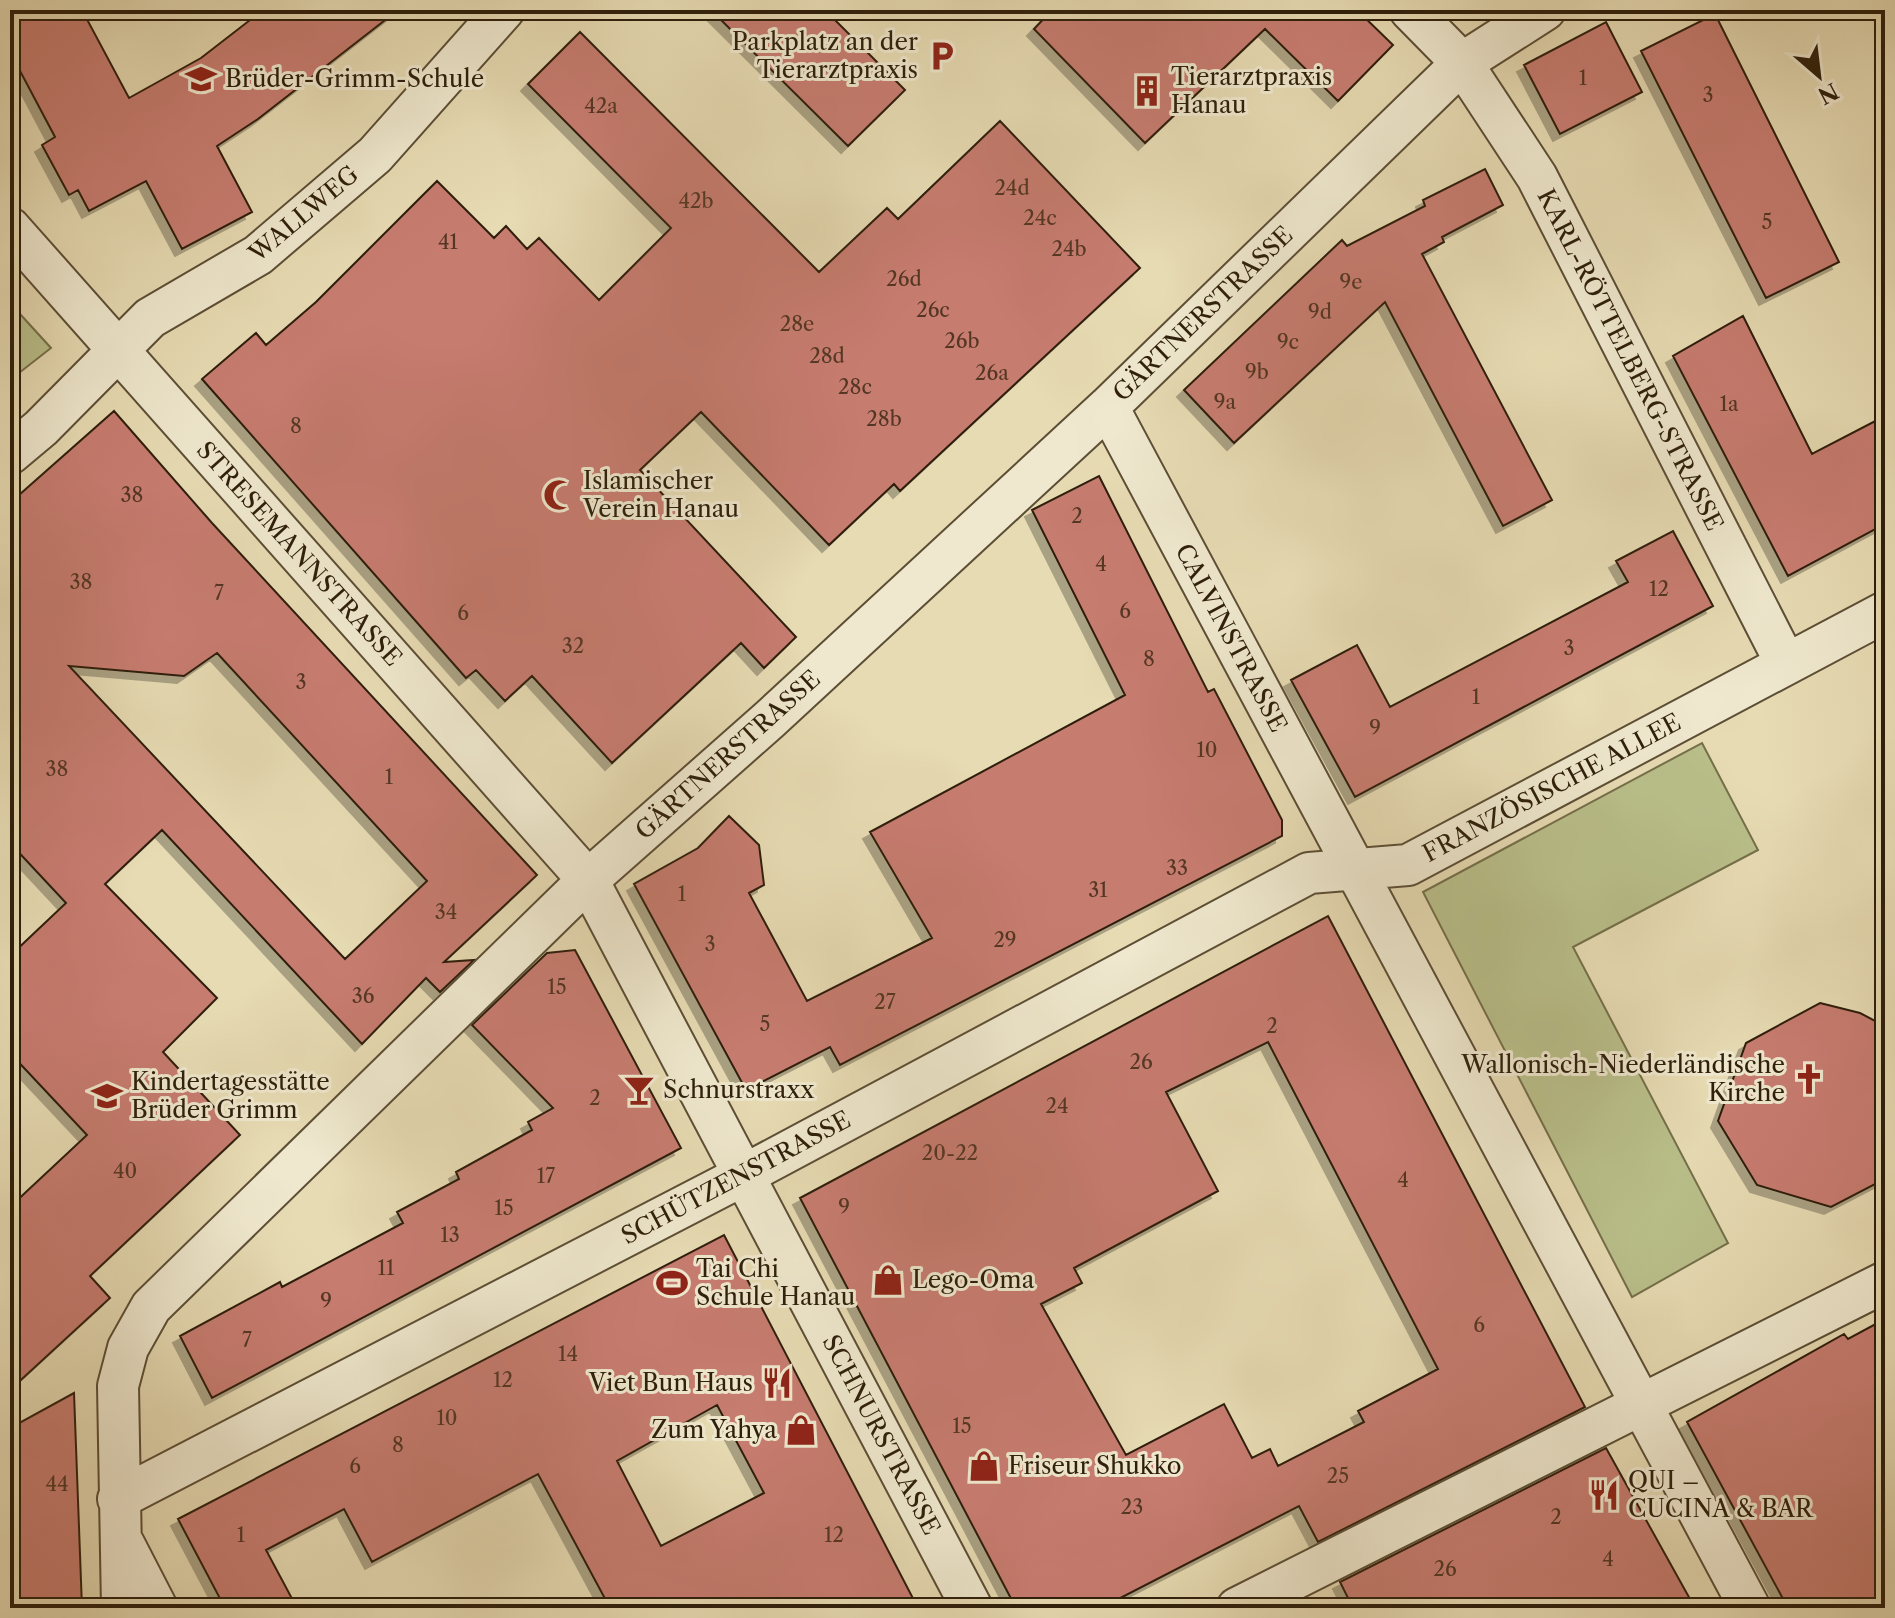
<svg xmlns="http://www.w3.org/2000/svg" width="1895" height="1618" font-family="'Libre Caslon Text',serif">
  <style>
    .green { fill: #b9bf8a; stroke: #746f4a; stroke-width: 2 }
    .building { fill: #c77c70; stroke: #2e1f0b; stroke-width: 2; fill-rule: evenodd; filter: url(#shadow) }
    .lines { fill: none; stroke-linecap: round; stroke-linejoin: round }
    .street-casing { stroke: #5c4e35; stroke-width: 44 }
    .street { stroke: #efe8ce; stroke-width: 40 }
    .labels { text-anchor: middle; stroke-width: 6; stroke-linejoin: round; paint-order: stroke }
    .number-label { font-size: 20px; fill: #543624 }
    .poi-label { font-size: 24px; fill: #2e1f0b; stroke: #efe8ce; text-anchor: start }
    .street-label { font-size: 24px; fill: #2e1f0b; stroke: #efe8ce }
  </style>
  <defs>
    <filter id="shadow"><feDropShadow dx="-7" dy="7" stdDeviation="0" flood-color="#0004"/></filter>
  </defs>
  <rect width="100%" height="100%" fill="#e7dbb3"/>
  <filter id="stains"><feTurbulence type="fractalNoise" baseFrequency=".0025" numOctaves="4"/><feColorMatrix values="0 0 0 0 .2 0 0 0 0 .09 0 0 0 0 .02 0 0 0 .5 -.17"/></filter>
  <radialGradient id="worn" r=".72"><stop offset=".6" stop-color="#630" stop-opacity="0"/><stop offset="1" stop-color="#630" stop-opacity=".3"/></radialGradient>
  <path class="green" d="M10,303L51,348L10,380Z
    M1702,743L1758,850L1573,947L1728,1243L1632,1297L1423,892Z"/>
  <path class="building" d="M10,10H82L129,98L201,58L263,10H398L258,119L217,146L252,212L182,249L146,181L89,211L78,190L69,195L42,145L55,137L10,52Z
    M711,10H825L905,90L848,146Z
    M1052,10H1357L1393,45L1338,101L1265,29L1145,143L1034,29Z
    M1715,14L1839,262L1766,298L1641,51Z
    M1606,22L1642,92L1560,134L1524,65Z
    M580,32L819,272L887,208L898,219L1000,121L1140,268L900,491L894,484L829,545L701,412L640,470L796,637L764,668L741,643L612,763L532,676L505,701L476,670L466,678L202,379L256,333L266,345L316,302L437,181L494,238L506,226L527,249L539,238L599,300L671,228L528,84Z
    M1485,169L1503,205L1442,237L1444,242L1422,254L1552,500L1503,526L1385,302L1234,443L1184,390L1342,240L1347,246L1425,206L1423,200Z
    M1743,316L1812,454L1885,416V524L1788,576L1673,356Z
    M114,411L212,523L537,875L444,962L474,960L440,992L426,978L362,1044L162,830L105,884L217,998L163,1052L240,1135L90,1276L110,1298L10,1390V1207L87,1135L10,1053V956L66,903L10,843V503ZM217,653L427,881L345,959L69,666L184,676Z
    M1099,476L1208,692L1214,689L1282,820V836L840,1065L830,1047L746,1090L634,884L698,848L729,816L759,845L764,885L749,893L807,1001L932,938L870,832L1125,695L1032,510Z
    M1673,531L1713,606L1355,797L1291,680L1357,645L1390,707L1628,582L1616,561Z
    M1328,916L1585,1407L1318,1542L1299,1506L1101,1608H1016L800,1198ZM1268,1042L1438,1369L1358,1411L1364,1422L1278,1466L1270,1449L1252,1458L1224,1404L1126,1455L1041,1304L1082,1283L1074,1268L1218,1191L1166,1092Z
    M575,950L681,1148L212,1398L180,1336L280,1282L282,1287L403,1223L397,1212L459,1179L456,1172L532,1130L528,1122L553,1108L472,1025L547,953Z
    M1820,1003L1860,1013L1885,1026V1179L1831,1207L1757,1185L1718,1121L1746,1043Z
    M724,1235L918,1608H610L538,1474L372,1562L344,1509L266,1550L297,1608H225L178,1519ZM717,1405L764,1493L661,1546L617,1461Z
    M1885,1319V1608H1788L1687,1422L1844,1334L1848,1339Z
    M74,1393L82,1608H10V1428Z
    M1606,1448L1695,1608H1353L1340,1582Z"/>
  <g class="lines">
    <defs>
      <path id="street" d="M1410,10L1462,63L1537,177L1786,664
        M10,228L588,880L972,1608
        M1108,407L1750,1608
        M10,454L41,428L150,318L258,255L375,155L504,10
        M118,1499L744,1175L1309,873L1408,865L1885,612
        M124,1544L157,1608
        M122,1608L118,1386L128,1348L151,1307L588,880L769,720L1108,407L1462,63L1545,10
        M1237,1608L1885,1282"/>
    </defs>
    <use href="#street" class="street-casing"/>
    <use href="#street" class="street"/>
  </g>
  <defs>
    <symbol id="parking-bare" viewBox="-9 -9 18 18"><path d="M-3.5-5.5H1a3.5 3.5 0 0 1 0 7H-1V5.5H-3.5ZM-1-3.4V-.6H.8a1.4 1.4 0 0 0 0-2.8Z" fill="#8f2418" stroke="#efe8ce" stroke-width="2.5" paint-order="stroke"/></symbol>
    <symbol id="school-bare" viewBox="-9 -9 18 18"><path d="M0-5L7-2L0 1L-7-2ZM-4 1L0 2.5L4 1V4Q0 6-4 4Z" fill="#8f2418" stroke="#efe8ce" stroke-width="2.5" paint-order="stroke"/></symbol>
    <symbol id="building-bare" viewBox="-9 -9 18 18"><path d="M-4-6H4V6H1V3H-1V6H-4ZM-2.5-4.3h1.7v1.8h-1.7ZM.8-4.3h1.7v1.8H.8ZM-2.5-1h1.7V.8h-1.7ZM.8-1h1.7V.8H.8Z" fill="#8f2418" stroke="#efe8ce" stroke-width="2.5" paint-order="stroke"/></symbol>
    <symbol id="mosque-bare" viewBox="-9 -9 18 18"><path d="M3.5-4.9A6 6 0 1 0 3.5 4.9A5 5 0 1 1 3.5-4.9Z" fill="#8f2418" stroke="#efe8ce" stroke-width="2.5" paint-order="stroke"/></symbol>
    <symbol id="church-bare" viewBox="-9 -9 18 18"><path d="M-1.2-6h2.4v3.5h3.3v2.4h-3.3V6h-2.4V-.1h-3.3v-2.4h3.3Z" fill="#8f2418" stroke="#efe8ce" stroke-width="2.5" paint-order="stroke"/></symbol>
    <symbol id="bar-bare" viewBox="-9 -9 18 18"><path d="M-6-5H6L.8 .8V4.5H3.5V6h-7V4.5H-.8V.8Z" fill="#8f2418" stroke="#efe8ce" stroke-width="2.5" paint-order="stroke"/></symbol>
    <symbol id="shop-bare" viewBox="-9 -9 18 18"><path d="M-5-2.5h2.3a2.7 3.5 0 0 1 5.4 0H5L5.5 6h-11ZM-1.5-2.5h3a1.5 2.3 0 0 0-3 0Z" fill="#8f2418" stroke="#efe8ce" stroke-width="2.5" paint-order="stroke"/></symbol>
    <symbol id="stadium-bare" viewBox="-9 -9 18 18"><path d="M0-5a6.5 5 0 1 0 0 10a6.5 5 0 1 0 0-10ZM-3.5-1.8h7v3.6h-7Z" fill="#8f2418" stroke="#efe8ce" stroke-width="2.5" paint-order="stroke"/></symbol>
    <symbol id="restaurant-bare" viewBox="-9 -9 18 18"><path d="M-5-6h1v4h1v-4h1v4h1v-4h1v5L-1.5 .5V6h-2V.5L-5-1ZM5-6V6H3V1.5H1.5Q1.5-4 5-6Z" fill="#8f2418" stroke="#efe8ce" stroke-width="2.5" paint-order="stroke"/></symbol>
  </defs>
  <g fill-rule="evenodd">
    <use href="#parking-bare" x="920" y="34" width="44" height="44"/>
    <use href="#school-bare" x="179" y="57" width="44" height="44"/>
    <use href="#building-bare" x="1125" y="69" width="44" height="44"/>
    <use href="#mosque-bare" x="537" y="473" width="44" height="44"/>
    <use href="#church-bare" x="1787" y="1057" width="44" height="44"/>
    <use href="#bar-bare" x="617" y="1068" width="44" height="44"/>
    <use href="#school-bare" x="85" y="1074" width="44" height="44"/>
    <use href="#shop-bare" x="866" y="1258" width="44" height="44"/>
    <use href="#stadium-bare" x="650" y="1261" width="44" height="44"/>
    <use href="#restaurant-bare" x="755" y="1361" width="44" height="44"/>
    <use href="#shop-bare" x="779" y="1408" width="44" height="44"/>
    <use href="#shop-bare" x="962" y="1444" width="44" height="44"/>
    <use href="#restaurant-bare" x="1582" y="1473" width="44" height="44"/>
  </g>
  <g class="labels">
    <g class="number-label">
      <text x="1583" y="85">1</text>
      <text x="1708" y="102">3</text>
      <text x="601" y="113">42a</text>
      <text x="1012" y="195">24d</text>
      <text x="696" y="208">42b</text>
      <text x="1040" y="225">24c</text>
      <text x="1767" y="229">5</text>
      <text x="448" y="249">41</text>
      <text x="1069" y="256">24b</text>
      <text x="904" y="286">26d</text>
      <text x="1351" y="289">9e</text>
      <text x="933" y="317">26c</text>
      <text x="1320" y="319">9d</text>
      <text x="797" y="331">28e</text>
      <text x="962" y="348">26b</text>
      <text x="1288" y="349">9c</text>
      <text x="827" y="363">28d</text>
      <text x="1257" y="379">9b</text>
      <text x="992" y="380">26a</text>
      <text x="855" y="394">28c</text>
      <text x="1225" y="409">9a</text>
      <text x="1729" y="411">1a</text>
      <text x="884" y="426">28b</text>
      <text x="296" y="433">8</text>
      <text x="132" y="502">38</text>
      <text x="1077" y="523">2</text>
      <text x="1101" y="571">4</text>
      <text x="81" y="589">38</text>
      <text x="1659" y="596">12</text>
      <text x="219" y="600">7</text>
      <text x="1125" y="618">6</text>
      <text x="463" y="620">6</text>
      <text x="573" y="653">32</text>
      <text x="1569" y="655">3</text>
      <text x="1149" y="666">8</text>
      <text x="301" y="689">3</text>
      <text x="1476" y="704">1</text>
      <text x="1375" y="735">9</text>
      <text x="1207" y="757">10</text>
      <text x="57" y="776">38</text>
      <text x="389" y="784">1</text>
      <text x="1177" y="875">33</text>
      <text x="1098" y="897">31</text>
      <text x="682" y="901">1</text>
      <text x="446" y="919">34</text>
      <text x="1005" y="947">29</text>
      <text x="710" y="951">3</text>
      <text x="557" y="994">15</text>
      <text x="363" y="1003">36</text>
      <text x="885" y="1009">27</text>
      <text x="765" y="1031">5</text>
      <text x="1272" y="1033">2</text>
      <text x="1141" y="1069">26</text>
      <text x="595" y="1105">2</text>
      <text x="1057" y="1113">24</text>
      <text x="950" y="1160">20-22</text>
      <text x="125" y="1178">40</text>
      <text x="546" y="1183">17</text>
      <text x="1403" y="1187">4</text>
      <text x="844" y="1214">9</text>
      <text x="504" y="1215">15</text>
      <text x="450" y="1242">13</text>
      <text x="386" y="1275">11</text>
      <text x="326" y="1308">9</text>
      <text x="1479" y="1332">6</text>
      <text x="247" y="1347">7</text>
      <text x="568" y="1361">14</text>
      <text x="503" y="1387">12</text>
      <text x="447" y="1425">10</text>
      <text x="962" y="1433">15</text>
      <text x="398" y="1452">8</text>
      <text x="355" y="1473">6</text>
      <text x="1338" y="1483">25</text>
      <text x="57" y="1491">44</text>
      <text x="1132" y="1514">23</text>
      <text x="1556" y="1524">2</text>
      <text x="241" y="1542">1</text>
      <text x="834" y="1542">12</text>
      <text x="1608" y="1566">4</text>
      <text x="1445" y="1576">26</text>
    </g>
    <g class="poi-label">
      <text x="918" y="50" text-anchor="end">Parkplatz an der<tspan x="918" dy="28">Tierarztpraxis</tspan></text>
      <text x="1171" y="85">Tierarztpraxis<tspan x="1171" dy="28">Hanau</tspan></text>
      <text x="225" y="87">Brüder-Grimm-Schule</text>
      <text x="583" y="489">Islamischer<tspan x="583" dy="28">Verein Hanau</tspan></text>
      <text x="1785" y="1073" text-anchor="end">Wallonisch-Niederländische<tspan x="1785" dy="28">Kirche</tspan></text>
      <text x="131" y="1090">Kindertagesstätte<tspan x="131" dy="28">Brüder Grimm</tspan></text>
      <text x="663" y="1098">Schnurstraxx</text>
      <text x="696" y="1277">Tai Chi<tspan x="696" dy="28">Schule Hanau</tspan></text>
      <text x="912" y="1288">Lego-Oma</text>
      <text x="753" y="1391" text-anchor="end">Viet Bun Haus</text>
      <text x="777" y="1438" text-anchor="end">Zum Yahya</text>
      <text x="1008" y="1474">Friseur Shukko</text>
      <text x="1628" y="1489">QUI –<tspan x="1628" dy="28">CUCINA &amp; BAR</tspan></text>
    </g>
    <g class="street-label">
      <text transform="translate(304 214) rotate(-40)" y="8">WALLWEG</text>
      <text transform="translate(1203 314) rotate(-44)" y="8">GÄRTNERSTRASSE</text>
      <text transform="translate(1630 360) rotate(63)" y="8">KARL-RÖTTELBERG-STRASSE</text>
      <text transform="translate(299 554) rotate(48)" y="8">STRESEMANNSTRASSE</text>
      <text transform="translate(1231 638) rotate(62)" y="8">CALVINSTRASSE</text>
      <text transform="translate(728 755) rotate(-42)" y="8">GÄRTNERSTRASSE</text>
      <text transform="translate(1552 788) rotate(-28)" y="8">FRANZÖSISCHE ALLEE</text>
      <text transform="translate(736 1178) rotate(-28)" y="8">SCHÜTZENSTRASSE</text>
      <text transform="translate(881 1435) rotate(62)" y="8">SCHNURSTRASSE</text>
    </g>
  </g>
  <rect width="1895" height="1618" fill="none" stroke="#e7dbb3" stroke-width="40"/>
  <rect x="12" y="12" width="1871" height="1594" fill="none" stroke="#2e1f0b" stroke-width="4"/>
  <rect x="20" y="20" width="1855" height="1578" fill="none" stroke="#2e1f0b" stroke-width="2"/>
  <g transform="translate(1819 76) rotate(152)" stroke="#efe8ce" stroke-width="6" paint-order="stroke">
  <path d="M0-6L14 30L0 20L-14 30Z" fill="#2e1f0b"/>
  <text y="-12" font-size="22" font-weight="bold" text-anchor="middle" fill="#2e1f0b">N</text>
  </g>
  <rect width="100%" height="100%" filter="url(#stains)"/>
  <rect width="100%" height="100%" fill="url(#worn)"/>
</svg>
